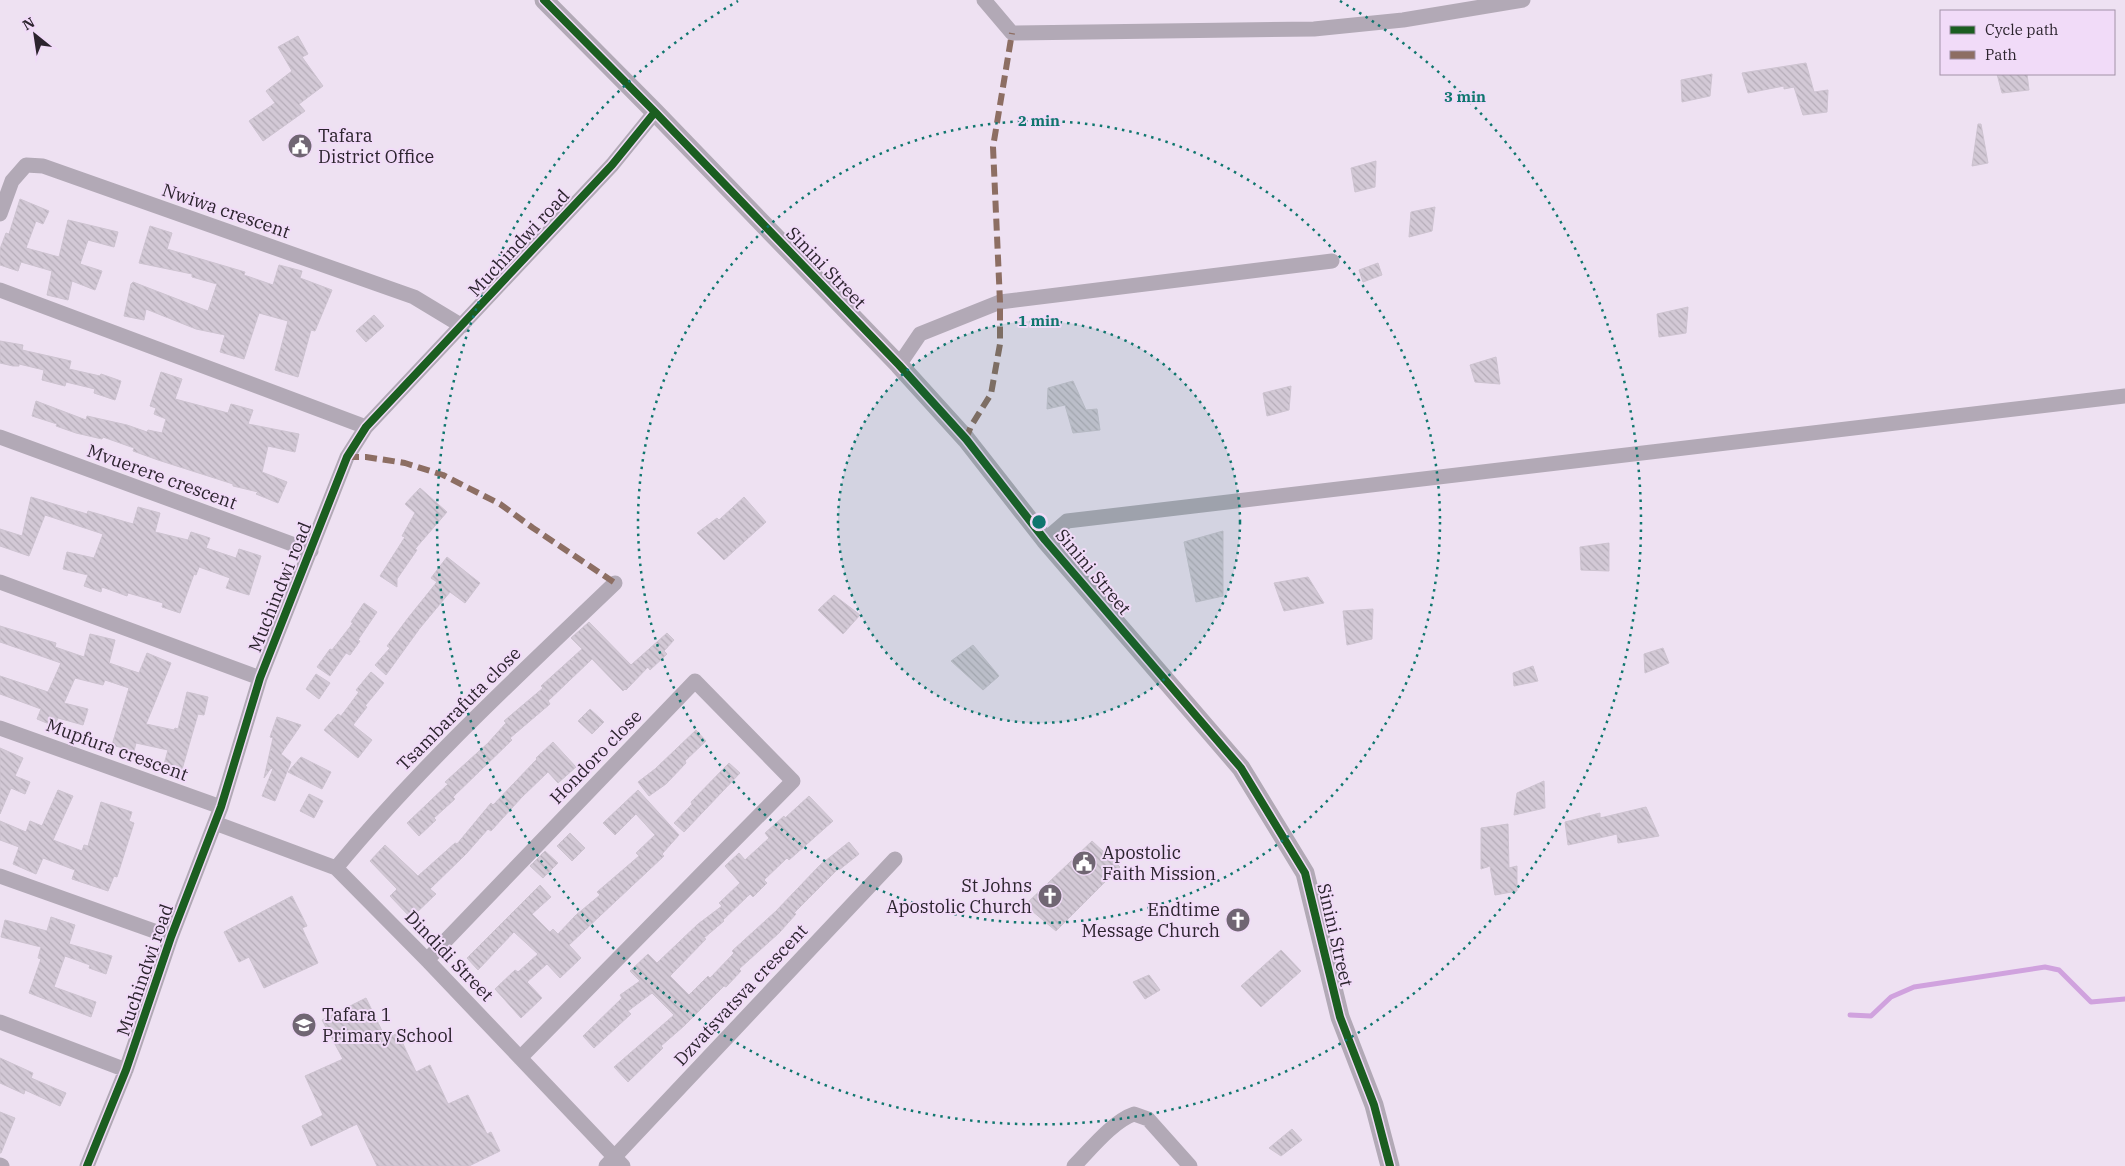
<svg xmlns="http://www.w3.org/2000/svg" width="2125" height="1166" font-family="'IBM Plex Serif',serif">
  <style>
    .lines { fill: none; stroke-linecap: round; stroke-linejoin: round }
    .stream { stroke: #d0a2de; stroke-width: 5 }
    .building { fill: url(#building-back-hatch); stroke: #cdc3d0 }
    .minor { stroke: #b2a9b6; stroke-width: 15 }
    .tertiary { stroke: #b2a9b6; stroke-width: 19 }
    .quiet { stroke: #8d6e63; stroke-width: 6; stroke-dasharray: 12 6; stroke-linecap: butt }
    .cycleway-casing { stroke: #f1dbf8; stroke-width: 11 }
    .cycleway { stroke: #1b5e20; stroke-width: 8 }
    .ring { fill: none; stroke: #0f766e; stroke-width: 2.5; stroke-dasharray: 2.5 5 }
    .labels { text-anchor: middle; stroke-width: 4; stroke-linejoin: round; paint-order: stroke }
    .poi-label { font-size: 18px; fill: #2c242e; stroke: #f1dbf8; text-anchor: start }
    .street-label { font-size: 18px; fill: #2c242e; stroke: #f1dbf8 }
    .centre { fill: #0f766e; stroke: #f1dbf8; stroke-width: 2.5 }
    .ring-label { font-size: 15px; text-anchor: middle; font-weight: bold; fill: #0f766e; stroke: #f1dbf8; stroke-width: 4; stroke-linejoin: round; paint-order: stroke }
  </style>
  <defs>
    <pattern id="building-back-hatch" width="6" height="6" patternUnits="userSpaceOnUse" patternTransform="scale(1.25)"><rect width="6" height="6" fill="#d3c9d6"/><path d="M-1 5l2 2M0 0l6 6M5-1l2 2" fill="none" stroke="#b5acb8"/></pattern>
  </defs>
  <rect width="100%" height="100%" fill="#eee1f2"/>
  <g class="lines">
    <path class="stream" d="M1850,1015L1871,1016L1891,997L1914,987L2045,967L2059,970L2091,1002L2125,999"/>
  </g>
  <path class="building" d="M298,36L308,54L302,57L323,86L299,104L305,111L263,141L249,121L275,103L266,91L292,71L278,47Z
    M1806,63L1814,92L1828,90L1827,112L1803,115L1794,87L1784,89V86L1748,93L1742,73Z
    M1712,74L1710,96L1682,102L1681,80Z
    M1997,74H2027L2029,90L2002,93Z
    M1978,124H1981L1988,163L1972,166Z
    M1376,161L1375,187L1355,192L1351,168Z
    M20,199L49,211L43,224L36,221L26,248L59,257L68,220L118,232L114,247L88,240L80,264L102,271L95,290L72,281L68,300L47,295L52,271L21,262L18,271L0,265V249L6,233L9,234Z
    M1435,207L1432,231L1409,237L1411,212Z
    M150,226L172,233L167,249L245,272L244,275L273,285L279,265L302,271L300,278L332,290L315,331L311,330L298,377L275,370L288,321L259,313L244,359L220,352L225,335L196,329L146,309L144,320L124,316L131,284L133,282L208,311L217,284L192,277V274L139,263Z
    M1378,263L1382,275L1363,282L1359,270Z
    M1688,307L1686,333L1659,337L1657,314Z
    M374,315L384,326L366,342L356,331Z
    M0,341L23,345L22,350L71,361L69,369L100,376L101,374L121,381L115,400L94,393L95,389L66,382L65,386L42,380L44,370L19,364V366H13L0,363Z
    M1496,357L1500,384L1475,382L1470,365Z
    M161,372L182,379L175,399L228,413L231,404L253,410L248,424L299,434L295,452L268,446L262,472L287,482L278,503L256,494L258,492L233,486V484L158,460L133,451L134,448L103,437L102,439L76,433L56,426L57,424L32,416L36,401L86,420L87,416L127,425L147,432L148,430L162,433L166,419L154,414L156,408L150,406Z
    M1073,381L1086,410L1097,409L1100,430L1073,433L1065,405L1047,409L1048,388Z
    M1291,386L1289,410L1267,416L1263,393Z
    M420,488L447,512L415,549L417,550L397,579V587L380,576L405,537L402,536L415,513L405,504Z
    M31,497L87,514L88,511L133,524L138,507L160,513L155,532L188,540L191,532L210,538L206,548L236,558L239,549L261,556L249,595L226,588L230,578L199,567L196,575L194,574L180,613L162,607L163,603L128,593L127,596L102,587L101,592L84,586L88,575L63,569L67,552L94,558L103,534L45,515L29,556L0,546V529L22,536Z
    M744,497L766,522L724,560L697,533L717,518L719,520Z
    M1223,531V596L1196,602L1184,542Z
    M1609,543V571L1581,570L1580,547Z
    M447,557L480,583L465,603L450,592L420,628L386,675L375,665L390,648L387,646L408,618L437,582L431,578Z
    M1308,577L1324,603L1284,611L1274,583Z
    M834,595L860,615L843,634L818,610Z
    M364,603L377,612L358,640L360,641L350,655L346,653L330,676L317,667L330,649L332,650L353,623L351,622Z
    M1373,609L1372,639L1347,645L1343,611Z
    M589,622L631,665L667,633L674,640L664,651L667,654L650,670L648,667L626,690L625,689L623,691L592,659L548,701L550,704L510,738L512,740L453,797L455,799L434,818L436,820L419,836L407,823L448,784L445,782L488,743L506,723L504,721L543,688L541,686L582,649L571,638Z
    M0,626L56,643L55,647L84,657L90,634L115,640L109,663L139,673L147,653L171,663L146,724L174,730L175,728L178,729L187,692L208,697L204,715L198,714L181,773L163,768L168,750L136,743L134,751L112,745L129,688L105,680L103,685L75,678L64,703L88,709L83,725L58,718L54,726L37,719L41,709L0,694V676L48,692L61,663L0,642Z
    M973,645L999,676L983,690L951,661Z
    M1663,648L1669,663L1645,673L1644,654Z
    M1533,666L1538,681L1514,686L1513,673Z
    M371,672L384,683L365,706L367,707L353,725L372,740L358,758L324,730L338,714L341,716L359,692L356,690Z
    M316,674L330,683L319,699L306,689Z
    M590,709L604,722L592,734L578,721Z
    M277,717L301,725L281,754L291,762L275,801L262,796L273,769L271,768L264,778L273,738L270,737Z
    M696,730L706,741L685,761L686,763L666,784L649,796L638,782L655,769Z
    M553,742L576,767L558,783L548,772L522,797L491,831L488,829L466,854L430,889L436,894L411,918L390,896L397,889L370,861L385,845L418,876L455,843L457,844L491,803L493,805L537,759L536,758Z
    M0,748L23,758L15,776L30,782L25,794L11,788L0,814Z
    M301,757L331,772L322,789L288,772Z
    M729,763L740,773L684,832L674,823L692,804L691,802Z
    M1544,781L1545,808L1514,815L1517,793Z
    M58,790L73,796L53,840L82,851L84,845L88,846L101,802L132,812L129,821L134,823L117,877L114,876L108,891L72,879L75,870L43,858L36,874L13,864L19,847L0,840V821L26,832L30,821L42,826Z
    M638,790L679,835L662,854L664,856L569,945L581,958L560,978L547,964L527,982L542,998L521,1018L495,989L515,970L518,972L538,954L514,932L478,970L467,958L540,885L551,897L532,914L550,932L553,929L558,934L576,915L600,895L597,892L639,856L636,853L655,835L636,814L615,835L603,823Z
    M309,794L323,801L314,818L300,811Z
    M809,796L833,821L789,860L787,858L764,880L767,883L753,897L750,894L723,920L724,921L704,938L706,939L670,976L689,995L708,976L710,978L734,953L732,951L776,911L820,865L849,842L859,854L839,870L838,869L794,913L796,914L779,933L739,969L741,971L726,987L724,986L684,1026L661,1046L663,1048L628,1082L614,1067L674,1015L652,993L628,1011L631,1014L594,1048L583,1036L622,998L620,995L640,981L630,971L648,954L657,963L698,924L722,906L719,903L740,883L725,866L739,853L745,860L769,838L765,833L784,816L785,818Z
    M1646,807L1659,836L1618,843L1617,834L1568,845L1565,822L1600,813V818Z
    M1508,824L1509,868L1517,866V891L1495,895L1490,866L1481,869V828Z
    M570,833L585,848L572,861L557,846Z
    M1092,841L1120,867L1056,931L1025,905Z
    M545,851L558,863L543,878L530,866Z
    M292,896L307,926L302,928L318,963L264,988L249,957L239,962L224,932Z
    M51,917L75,925L69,944L112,956L106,974L89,968L90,965L65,956L54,987L96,1002L91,1017L29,993L41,959L38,958L41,947L1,937L5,920L47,931Z
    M1281,950L1301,971L1261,1007L1241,986Z
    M1149,975L1160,990L1145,999L1133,982Z
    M366,998L386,1039L398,1033L416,1072L430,1065L448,1104L468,1095L487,1134L491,1132L500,1151L469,1166H377L357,1124L311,1146L302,1126L323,1115L305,1076L343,1059L322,1020Z
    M0,1058L33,1073L31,1078L66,1093L60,1106L25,1090L24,1094L0,1083Z
    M0,1112L15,1118L1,1153H0Z
    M1292,1129L1302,1140L1281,1156L1269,1148Z"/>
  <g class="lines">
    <path class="minor" d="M984,0L1012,33L1314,29L1403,20L1523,0
      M0,214L12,181L26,165L43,166L414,297L462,326
      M0,290L366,427
      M899,365L920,334L1000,302L1332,261
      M0,437L311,551
      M1045,540L1067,521L2125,396
      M0,582L260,678
      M0,728L221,807
      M215,823L336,868L427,960L623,1166
      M336,868C421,765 519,675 615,583
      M0,876L171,937
      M427,960L695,681L793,781L520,1058
      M0,1022L126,1070
      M0,1165L2,1166
      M87,1166L126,1070L171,937L221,807L260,678L347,457L366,427L612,165L655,112
      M606,1166L895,859
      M1074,1166C1090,1150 1113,1121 1134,1114L1148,1119L1190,1166"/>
    <path class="tertiary" d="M544,0L655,112L899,365L966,439L1045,540L1241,768L1305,873L1340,1017L1374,1105L1390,1166"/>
    <path class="quiet" d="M966,439L971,426L991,394L1000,344V302L993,147L1012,33
      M347,457H366L405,463L443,475L500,504L533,528L615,583"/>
    <defs>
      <path id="cycleway" d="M544,0L655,112L899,365L966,439L1045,540L1241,768L1305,873L1340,1017L1374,1105L1390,1166
        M87,1166L126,1070L171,937L221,807L260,678L347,457L366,427L612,165L655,112"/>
    </defs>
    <use href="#cycleway" class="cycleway-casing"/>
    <use href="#cycleway" class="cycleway"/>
  </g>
  <circle cx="1039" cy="522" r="201" fill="#0f766e" fill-opacity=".12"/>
  <g class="ring">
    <circle cx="1039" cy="522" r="201"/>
    <circle cx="1039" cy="522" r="401"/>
    <path d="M1340 1A602 602 0 1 1 738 1"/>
  </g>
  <defs>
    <symbol id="civic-disc" viewBox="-11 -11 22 22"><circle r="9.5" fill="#706673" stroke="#f1dbf8"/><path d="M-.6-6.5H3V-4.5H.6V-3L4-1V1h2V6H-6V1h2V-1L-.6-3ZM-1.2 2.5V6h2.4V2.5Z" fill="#fff"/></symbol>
    <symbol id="church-disc" viewBox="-11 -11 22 22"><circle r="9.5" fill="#706673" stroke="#f1dbf8"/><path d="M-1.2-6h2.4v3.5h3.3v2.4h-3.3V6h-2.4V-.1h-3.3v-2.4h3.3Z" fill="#fff"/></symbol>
    <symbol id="school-disc" viewBox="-11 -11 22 22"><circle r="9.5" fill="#706673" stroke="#f1dbf8"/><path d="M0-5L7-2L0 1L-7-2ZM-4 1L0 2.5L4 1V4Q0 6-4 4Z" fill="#fff"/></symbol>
  </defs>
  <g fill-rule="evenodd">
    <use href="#civic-disc" x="286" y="132" width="28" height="28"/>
    <use href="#civic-disc" x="1070" y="849" width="28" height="28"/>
    <use href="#church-disc" x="1036" y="882" width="28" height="28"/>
    <use href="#church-disc" x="1224" y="906" width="28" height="28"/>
    <use href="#school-disc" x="290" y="1011" width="28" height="28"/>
  </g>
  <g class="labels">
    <g class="poi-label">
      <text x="318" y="142">Tafara<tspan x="318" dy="21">District Office</tspan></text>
      <text x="1102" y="859">Apostolic<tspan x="1102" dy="21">Faith Mission</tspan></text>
      <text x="1032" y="892" text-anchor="end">St Johns<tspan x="1032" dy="21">Apostolic Church</tspan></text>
      <text x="1220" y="916" text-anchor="end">Endtime<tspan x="1220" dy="21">Message Church</tspan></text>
      <text x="322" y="1021">Tafara 1<tspan x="322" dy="21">Primary School</tspan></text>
    </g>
    <g class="street-label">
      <text transform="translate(226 211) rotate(19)" y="6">Nwiwa crescent</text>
      <text transform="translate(519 243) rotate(-47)" y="6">Muchindwi road</text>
      <text transform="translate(826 268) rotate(46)" y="6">Sinini Street</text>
      <text transform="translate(162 477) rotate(20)" y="6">Mvuerere crescent</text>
      <text transform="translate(1093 572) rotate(50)" y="6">Sinini Street</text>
      <text transform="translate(280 587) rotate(-68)" y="6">Muchindwi road</text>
      <text transform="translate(459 709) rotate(-45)" y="6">Tsambarafuta close</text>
      <text transform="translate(117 750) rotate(20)" y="6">Mupfura crescent</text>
      <text transform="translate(596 757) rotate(-46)" y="6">Hondoro close</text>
      <text transform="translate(1335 935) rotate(77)" y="6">Sinini Street</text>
      <text transform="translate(449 956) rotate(46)" y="6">Dindidi Street</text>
      <text transform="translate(145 970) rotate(-71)" y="6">Muchindwi road</text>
      <text transform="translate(741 995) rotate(-47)" y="6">Dzvatsvatsva crescent</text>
    </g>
  </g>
  <circle cx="1039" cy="522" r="8" class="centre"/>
  <g class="ring-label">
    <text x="1465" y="102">3 min</text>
    <text x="1039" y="126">2 min</text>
    <text x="1039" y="326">1 min</text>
  </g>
  <rect x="1940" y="10" width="175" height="65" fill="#f1dbf8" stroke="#a292a7"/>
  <rect x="1950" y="26" width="25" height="8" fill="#1b5e20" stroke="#a292a7"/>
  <text x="1985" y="35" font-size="15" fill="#2c242e">Cycle path</text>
  <rect x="1950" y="51" width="25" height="8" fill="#8d6e63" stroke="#a292a7"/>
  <text x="1985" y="60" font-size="15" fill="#2c242e">Path</text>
  <g transform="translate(35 35) rotate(330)" stroke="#f1dbf8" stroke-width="4" paint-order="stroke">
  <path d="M0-4L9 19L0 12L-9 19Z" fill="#2c242e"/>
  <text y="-8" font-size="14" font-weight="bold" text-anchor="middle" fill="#2c242e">N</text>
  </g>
</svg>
